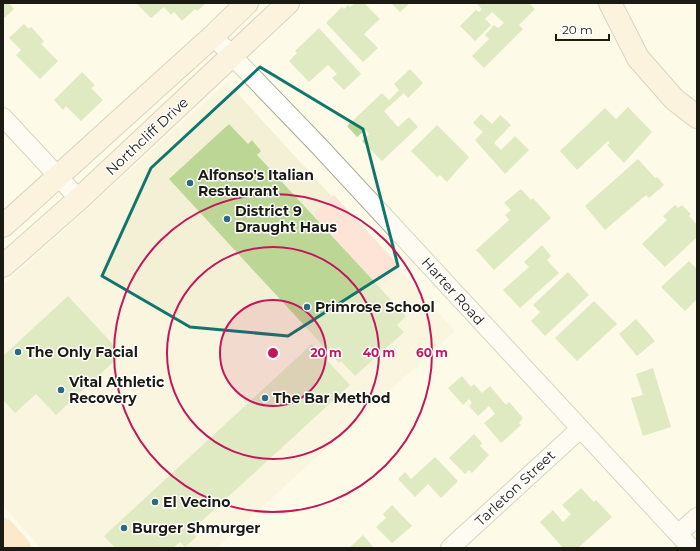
<svg xmlns="http://www.w3.org/2000/svg" width="700" height="551" font-family="Montserrat,sans-serif">
  <style>
    .built { fill: #f4f0d6 }
    .green { fill: #fee4d7 }
    .building { fill: #bcd795 }
    .lines { fill: none; stroke-linecap: round; stroke-linejoin: round }
    .street-casing { stroke: #aba897; stroke-width: 20 }
    .secondary-casing { stroke: #aba897; stroke-width: 24 }
    .primary-casing { stroke: #dfdfde; stroke-width: 24 }
    .street { stroke: #fff; stroke-width: 18 }
    .secondary { stroke: #fbebd2; stroke-width: 22 }
    .primary { stroke: #f8d6a6; stroke-width: 22 }
    .marked { fill: none; stroke: #0f766e; stroke-width: 3; stroke-linejoin: round }
    .ring { fill: none; stroke: #c2185b; stroke-width: 2 }
    .poi-dot { fill: #2e6981; stroke: #fff; stroke-width: 1.5 }
    .labels { text-anchor: middle; stroke-width: 3; stroke-linejoin: round; paint-order: stroke }
    .street-label { font-size: 14px; fill: #1b1a13; stroke: #fff }
    .poi-label { font-size: 14px; font-weight: bold; fill: #1b1a13; stroke: #fff; text-anchor: start }
    .centre { fill: #c2185b; stroke: #fff; stroke-width: 2 }
    .ring-label { font-size: 12px; text-anchor: middle; font-weight: bold; fill: #c2185b; stroke: #fff; stroke-width: 3; stroke-linejoin: round; paint-order: stroke }
  </style>
  <rect width="100%" height="100%" fill="#fdfae7"/>
  <path class="built" d="M227,82L455,331L217,548H41L3,506V285Z"/>
  <path class="green" d="M334,195L402,269L385,285L377,275L372,279L313,214Z"/>
  <path class="building" d="M3,3H9L14,9L3,19Z
    M140,3H204L205,4L197,11L195,9L182,21L174,12L171,15L164,7L151,18L138,5Z
    M355,3H364L380,19L364,34L378,48L363,62L326,23L342,7L344,9L348,5L350,7Z
    M391,3H410L400,12Z
    M476,3H529L535,9L519,25L523,29L484,68L472,56L489,39L485,35L494,25L498,28L504,23L492,12L485,19L491,25L475,41L460,26L476,10L479,12L482,9Z
    M24,24L29,29L31,27L44,41L41,44L58,61L40,79L16,55L21,50L9,38Z
    M319,28L361,74L344,90L332,78L337,74L328,65L309,82L289,61L297,53L295,51Z
    M410,69L423,83L408,98L404,93L384,111L398,127L409,117L418,127L382,161L362,141L369,134L365,130L357,137L347,126L382,93L389,100L399,90L394,84Z
    M82,72L95,85L91,88L103,100L81,121L66,106L63,110L54,100Z
    M628,107L652,132L624,163L607,145L610,143L608,141L577,170L560,151L605,108L616,119Z
    M481,114L492,124L500,115L511,125L494,143L501,150L515,136L529,150L505,174L475,140L483,132L473,123Z
    M229,124L248,144L252,140L261,151L257,155L406,316L397,325L404,332L355,376L341,361L339,363L169,179Z
    M437,125L469,157L447,182L440,175L437,177L411,151Z
    M638,159L655,178L657,177L664,185L649,198L646,195L605,230L585,206Z
    M521,189L531,200L533,198L551,218L494,270L476,250L509,220L505,215L511,210L504,203Z
    M675,205L678,208L682,205L691,214L689,216L697,225V237L665,267L642,244L667,220L663,216Z
    M542,245L551,256L547,260L559,273L520,308L503,290L529,267L524,262Z
    M689,261L697,269V299L685,311L661,287Z
    M568,272L589,295L545,336L531,321L540,312L533,305Z
    M68,296L122,354L56,415L36,394L15,413L3,400V361L5,359L3,356Z
    M594,301L617,324L577,361L555,338Z
    M636,319L655,341L637,356L619,334Z
    M312,344L350,385L191,531L196,537L185,547L180,542L173,548H115L104,536Z
    M653,368L671,427L643,436L631,398L643,395L636,374Z
    M462,376L471,387L474,384L482,393L490,386L506,405L509,402L523,418L519,423L521,425L501,443L484,423L495,414L489,406L478,416L469,406L472,403L469,399L463,405L448,388Z
    M474,434L482,443L480,446L489,455L472,473L469,470L465,474L449,458Z
    M435,457L458,481L441,498L428,484L415,497L398,479L405,472L411,479Z
    M581,488L594,502L596,500L612,517L578,548H563L540,522L553,510L563,522L571,514L562,505Z
    M392,505L412,526L392,543L376,527L386,518L383,514Z
    M363,535L374,548H349Z"/>
  <g class="lines">
    <defs>
      <path id="street" d="M213,36L318,145L691,548
        M3,117L79,199
        M678,534L697,517
        M450,548L580,429"/>
      <path id="secondary" d="M610,3L638,58L674,99L697,117
        M3,226L213,36L247,3
        M3,266L79,199L288,3"/>
      <path id="primary" d="M3,530L19,548"/>
    </defs>
    <use href="#street" class="street-casing"/>
    <use href="#secondary" class="secondary-casing"/>
    <use href="#primary" class="primary-casing"/>
    <use href="#street" class="street"/>
    <use href="#secondary" class="secondary"/>
    <use href="#primary" class="primary"/>
  </g>
  <path d="M0 0H700V551H0ZM260,67L363,129L398,266L288,336L190,327L102,276L151,168Z" fill="#fdfae7" fill-opacity=".55" fill-rule="evenodd"/>
  <path class="marked" d="M260,67L363,129L398,266L288,336L190,327L102,276L151,168Z"/>
  <circle cx="273" cy="353" r="53" fill="#c2185b" fill-opacity=".12"/>
  <g class="ring">
    <circle cx="273" cy="353" r="53"/>
    <circle cx="273" cy="353" r="106"/>
    <circle cx="273" cy="353" r="159"/>
  </g>
  <g class="poi-dot">
    <circle cx="190" cy="183" r="4"/>
    <circle cx="227" cy="219" r="4"/>
    <circle cx="307" cy="307" r="4"/>
    <circle cx="18" cy="352" r="4"/>
    <circle cx="61" cy="390" r="4"/>
    <circle cx="265" cy="398" r="4"/>
    <circle cx="155" cy="502" r="4"/>
    <circle cx="124" cy="528" r="4"/>
  </g>
  <g class="labels">
    <g class="street-label">
      <text transform="translate(147 136) rotate(-43)" y="5">Northcliff Drive</text>
      <text transform="translate(453 291) rotate(48)" y="5">Harter Road</text>
      <text transform="translate(515 488) rotate(-43)" y="5">Tarleton Street</text>
    </g>
    <g class="poi-label">
      <text x="198" y="180">Alfonso's Italian<tspan x="198" dy="16">Restaurant</tspan></text>
      <text x="235" y="216">District 9<tspan x="235" dy="16">Draught Haus</tspan></text>
      <text x="315" y="312">Primrose School</text>
      <text x="26" y="357">The Only Facial</text>
      <text x="69" y="387">Vital Athletic<tspan x="69" dy="16">Recovery</tspan></text>
      <text x="273" y="403">The Bar Method</text>
      <text x="163" y="507">El Vecino</text>
      <text x="132" y="533">Burger Shmurger</text>
    </g>
  </g>
  <circle cx="273" cy="353" r="6" class="centre"/>
  <g class="ring-label">
    <text x="326" y="357">20 m</text>
    <text x="379" y="357">40 m</text>
    <text x="432" y="357">60 m</text>
  </g>
  <rect width="700" height="551" fill="none" stroke="#1b1a13" stroke-width="8"/>
  <path d="M556 34v6h53v-6" fill="none" stroke="#1b1a13" stroke-width="2"/>
  <text x="562" y="34" font-size="12" fill="#1b1a13" stroke="#ffffff" stroke-width="3" paint-order="stroke">20 m</text>
</svg>
